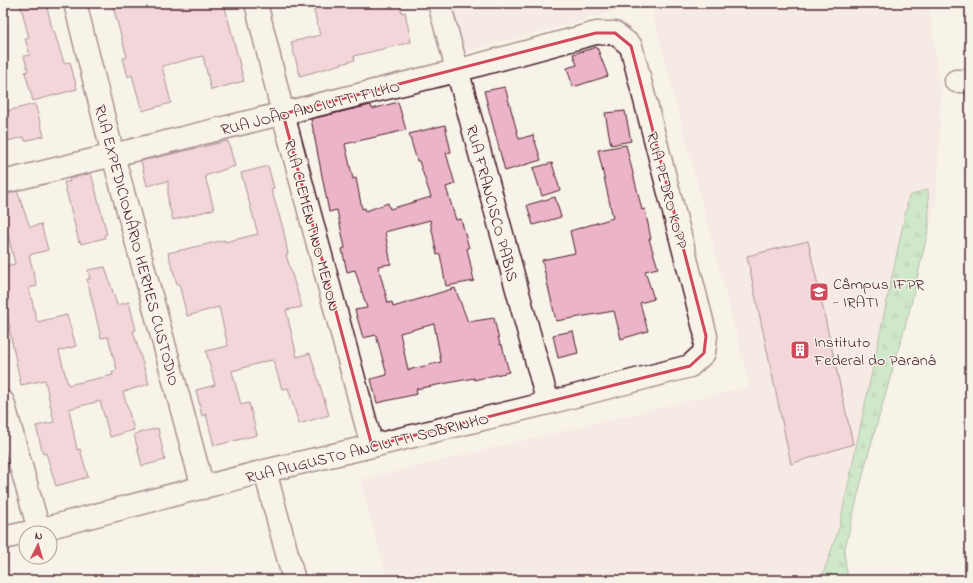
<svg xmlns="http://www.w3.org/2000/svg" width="973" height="583" font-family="'Indie Flower',sans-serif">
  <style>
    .built { fill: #f4e0df }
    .forest { fill: url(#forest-firs); stroke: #727d68 }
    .building { fill: #ecb4c9; stroke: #4a1f2b; fill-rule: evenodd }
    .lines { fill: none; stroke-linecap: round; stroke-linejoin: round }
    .minor-casing { stroke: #4a1f2b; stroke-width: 25 }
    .minor { stroke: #f7f3e8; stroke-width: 22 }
    .marked { fill: none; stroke: #d1495b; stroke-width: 3; stroke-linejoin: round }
    .labels { text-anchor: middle; stroke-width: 3; stroke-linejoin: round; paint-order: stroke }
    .street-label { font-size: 16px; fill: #4a1f2b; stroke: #f7f3e8 }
    .poi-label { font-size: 16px; fill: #4a1f2b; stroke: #f7f3e8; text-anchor: start }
  </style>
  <defs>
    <pattern id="forest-firs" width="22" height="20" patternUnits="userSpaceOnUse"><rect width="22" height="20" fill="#9bdba4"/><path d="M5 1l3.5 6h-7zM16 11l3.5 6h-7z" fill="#87bc8d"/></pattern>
  </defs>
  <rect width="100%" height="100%" fill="#f7f3e8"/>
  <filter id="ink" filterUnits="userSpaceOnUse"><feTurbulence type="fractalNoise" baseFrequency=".025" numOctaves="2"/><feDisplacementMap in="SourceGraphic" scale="8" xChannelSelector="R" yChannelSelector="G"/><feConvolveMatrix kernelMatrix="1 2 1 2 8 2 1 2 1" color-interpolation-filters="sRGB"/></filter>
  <g filter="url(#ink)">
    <path class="built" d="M445,3H648L456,54Z
      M650,3H928L929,4L941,99L937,198L844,552L847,580H388L360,480L750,386Z"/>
    <path class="forest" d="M928,189L929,227L910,309L866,462L844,552L848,580H821L839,528L909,196Z"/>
    <path class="building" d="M20,3H46L53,32L54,31L64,63L70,62L77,89L33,101L25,72L28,71L24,56L30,55L25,39L29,38Z
      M112,3H224L244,81L211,90L203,56L162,66L171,103L142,111L132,75L128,77L123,58L127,57Z
      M312,3H399L402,13L405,12L411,42L354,56L355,60L300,76L291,42L320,35Z
      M597,47L608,76L573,87L567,68L577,65L573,54Z
      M505,87L519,139L533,135L541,160L505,171L484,91Z
      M398,102L406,130L345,144L353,179L356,178L362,209L365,208L366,211L388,203L390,209L431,197L419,161H417L409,134L445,125L451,152L446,153L455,184L446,187L456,220L461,219L469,248H467L474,281L446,286L440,254L437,255L430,220L385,232L391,264L378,266L388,303L392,302L393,307L455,288L468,322L494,318L500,345H502L509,372L474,380V378L416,389L417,394L377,403L371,379L387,375L376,335L363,338L355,310L367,308L355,270L347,272L342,249L345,248L337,210L329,212L311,119L371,105L372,109ZM434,324L441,362L408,370L400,333Z
      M35,104L44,136L25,141L24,137L3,142V112Z
      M625,111L631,141L611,145L605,113Z
      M228,141L235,166L205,176L214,209L173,220L168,202V181L147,186L141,161Z
      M626,145L642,210L645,209L651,239H649L658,268L645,271L654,299L640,303L648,331L621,339L614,311L556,321L542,260L575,253L570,231L613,218L598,150Z
      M552,163L560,190L542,196L533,168Z
      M268,166L274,188L271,189L283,228L288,254L286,255L302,307L286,310L297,357L310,353L329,415L299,424L288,388L282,389L273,360L267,361L232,371L241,405L249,403L257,435L214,446L206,414L202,416L196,390L215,385L206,351L228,346L219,307L187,316L179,284H177L168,253L225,240V242L258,234L241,173Z
      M91,173L107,234L104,235L105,238L81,244L80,241L79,242L64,182H70L69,179Z
      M17,191L30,227L41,224L48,250L29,255L37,286L29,288L37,322L67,315L76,346L59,351L68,385L113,375L112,372L117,370L108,337L101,338L87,279H90L88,270L105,267L117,305L129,302L136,330L133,331L149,384L123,392L134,430L110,437L100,401L69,409L77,450L80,449L88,477L56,486L46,453L43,454L36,426L54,422L45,380L21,385L9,328H10L3,298V266L15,264L3,214V196Z
      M555,197L561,217L533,225L527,205Z
      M808,241L853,444L791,464L747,256Z
      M573,331L578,353L558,358L553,335Z
      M158,428L165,460L142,466L134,434Z"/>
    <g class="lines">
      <defs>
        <path id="minor" d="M75,3L113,155L203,488
          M256,3L283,114L372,446
          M439,3L548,403
          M956,81H970
          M3,182L456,71L596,33H615L631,46L706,336L704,353L690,366L548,403L372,446L265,471L27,533
          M3,402L39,530
          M265,471L294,580
          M3,538L26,533"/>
      </defs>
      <use href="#minor" class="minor-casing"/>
      <use href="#minor" class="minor"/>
    </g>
  </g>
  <path d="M0 0H973V583H0ZM596,33H615L631,46L706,336L704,353L690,366L372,446L283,114Z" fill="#f7f3e8" fill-opacity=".55" fill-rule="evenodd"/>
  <path class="marked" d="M596,33H615L631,46L706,336L704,353L690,366L372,446L283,114Z"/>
  <defs>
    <symbol id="school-square" viewBox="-11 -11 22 22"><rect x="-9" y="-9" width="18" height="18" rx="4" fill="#d1495b" stroke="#f7f3e8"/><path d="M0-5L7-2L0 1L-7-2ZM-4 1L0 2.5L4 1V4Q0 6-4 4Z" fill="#fff"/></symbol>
    <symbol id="building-square" viewBox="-11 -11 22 22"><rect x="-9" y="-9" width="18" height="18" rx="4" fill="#d1495b" stroke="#f7f3e8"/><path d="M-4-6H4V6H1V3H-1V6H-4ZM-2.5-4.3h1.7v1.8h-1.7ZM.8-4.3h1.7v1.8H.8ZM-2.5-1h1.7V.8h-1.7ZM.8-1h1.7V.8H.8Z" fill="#fff"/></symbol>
  </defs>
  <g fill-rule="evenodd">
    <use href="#school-square" x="808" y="281" width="22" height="22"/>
    <use href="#building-square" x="789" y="339" width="22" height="22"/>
  </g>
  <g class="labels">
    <g class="street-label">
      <text transform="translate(310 107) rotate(-14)" y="6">RUA JOÃO ANCIUTTI FILHO</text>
      <text transform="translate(668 190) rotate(75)" y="6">RUA PEDRO KOPP</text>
      <text transform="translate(493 203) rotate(75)" y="6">RUA FRANCISCO PABIS</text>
      <text transform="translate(313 225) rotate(75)" y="6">RUA CLEMENTINO MENON</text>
      <text transform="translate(138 245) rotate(75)" y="6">RUA EXPEDICIONÁRIO HERMES CUSTODIO</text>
      <text transform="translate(367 447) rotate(-14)" y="6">RUA AUGUSTO ANCIUTTI SOBRINHO</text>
    </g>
    <g class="poi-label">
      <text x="833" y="289">Câmpus IFPR<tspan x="833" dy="18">- IRATI</tspan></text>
      <text x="814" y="347">Instituto<tspan x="814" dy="18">Federal do Paraná</tspan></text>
    </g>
  </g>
  <rect width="973" height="583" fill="none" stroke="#f7f3e8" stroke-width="16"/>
  <rect x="8" y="8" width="957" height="567" fill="none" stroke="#4a1f2b" stroke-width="1.5" filter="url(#ink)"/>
  <g transform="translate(38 545) rotate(5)"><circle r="19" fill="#f7f3e8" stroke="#b29e9c"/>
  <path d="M0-3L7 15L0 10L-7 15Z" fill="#d1495b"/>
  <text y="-6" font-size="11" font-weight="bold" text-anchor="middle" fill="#4a1f2b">N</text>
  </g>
</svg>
